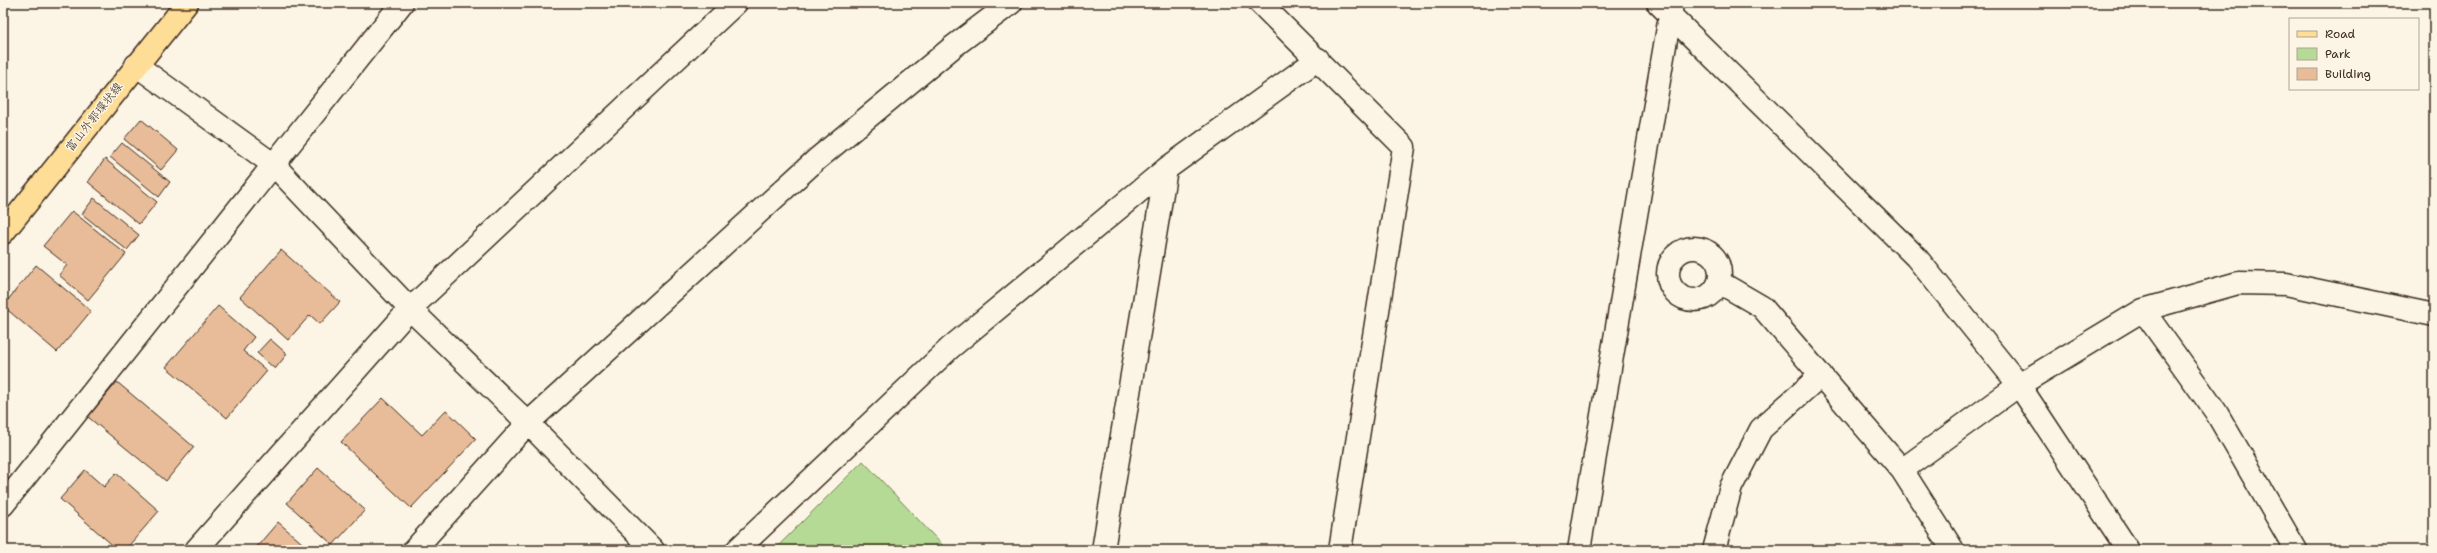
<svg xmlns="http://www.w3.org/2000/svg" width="2437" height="553" font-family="'Shantell Sans','Klee One',sans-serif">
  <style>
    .green { fill: #b5da95; stroke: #78825a }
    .building { fill: #e8bc98; stroke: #3b2a1e }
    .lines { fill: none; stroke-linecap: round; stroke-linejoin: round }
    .minor-casing { stroke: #3b2a1e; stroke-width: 25 }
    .major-casing { stroke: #3b2a1e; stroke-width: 25 }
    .minor { stroke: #fcf5e5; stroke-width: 22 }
    .major { stroke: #fedd96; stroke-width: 22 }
    .labels { text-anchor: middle; stroke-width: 3; stroke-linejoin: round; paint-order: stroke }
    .street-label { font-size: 12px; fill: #3b2a1e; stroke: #fcf5e5 }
  </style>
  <rect width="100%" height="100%" fill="#fcf5e5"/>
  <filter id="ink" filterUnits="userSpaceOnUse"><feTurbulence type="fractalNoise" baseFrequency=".025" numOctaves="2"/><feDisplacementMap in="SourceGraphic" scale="8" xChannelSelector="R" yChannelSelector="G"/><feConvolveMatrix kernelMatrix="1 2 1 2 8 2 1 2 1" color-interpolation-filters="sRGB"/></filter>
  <g filter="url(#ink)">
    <path class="green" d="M863,461L947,550H774Z"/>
    <path class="building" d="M141,119L178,150L161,170L124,139Z
      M122,143L170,182L159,197L110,157Z
      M105,159L157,202L139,224L88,182Z
      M94,198L139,235L127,250L82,214Z
      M72,211L126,254L88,300L59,275L67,265L43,246Z
      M281,250L340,302L320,324L310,315L288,340L240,297Z
      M36,265L91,311L57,352L3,306Z
      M218,306L254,337L243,351L267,371L227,418L166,367Z
      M270,339L287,354L275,369L257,353Z
      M117,382L194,447L166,481L88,417Z
      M383,398L422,435L446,410L476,439L411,508L341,442Z
      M318,468L365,510L333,545L287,503Z
      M85,470L104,487L116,473L159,511L125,550H118L60,499Z
      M278,522L310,550H254Z"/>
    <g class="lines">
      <defs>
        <path id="minor" d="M1260,3L1404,147L1340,550
          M1658,3L1916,257L2019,385L2128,550
          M136,65L274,165L410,309L528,423L653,550
          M1668 274a26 26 0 1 1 52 0a26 26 0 1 1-52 0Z
          M1719,282L1762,307L1902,470L1953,550
          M2143,310L2216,412L2296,550
          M1902,470L2019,385L2143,310L2238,283L2286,284L2434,315
          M3,505L402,3
          M196,550L410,309L736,3
          M414,550L528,423L816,160L954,46L1011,3
          M737,550L950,348L1166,169L1318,59
          M1103,550L1166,169
          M1579,550L1672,4
          M1714,550L1731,487L1761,429L1821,375"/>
        <path id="major" d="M3,233L187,3"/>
      </defs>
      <use href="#minor" class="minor-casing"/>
      <use href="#major" class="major-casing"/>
      <use href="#minor" class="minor"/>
      <use href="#major" class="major"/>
    </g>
  </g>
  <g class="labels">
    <g class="street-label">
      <text transform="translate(94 117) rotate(-52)" y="4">富山外郭環状線</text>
    </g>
  </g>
  <rect width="2437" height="553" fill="none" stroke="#fcf5e5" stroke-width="16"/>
  <rect x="8" y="8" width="2421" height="537" fill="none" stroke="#3b2a1e" stroke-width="1.5" filter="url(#ink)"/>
  <rect x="2289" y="18" width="130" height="72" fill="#fcf5e5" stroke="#afa495"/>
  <rect x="2297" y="31" width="20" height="6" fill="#fedd96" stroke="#afa495"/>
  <text x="2325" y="38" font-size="12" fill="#3b2a1e">Road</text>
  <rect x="2297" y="48" width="20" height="12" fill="#b5da95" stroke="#afa495"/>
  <text x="2325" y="58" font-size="12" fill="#3b2a1e">Park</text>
  <rect x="2297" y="68" width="20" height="12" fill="#e8bc98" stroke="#afa495"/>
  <text x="2325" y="78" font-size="12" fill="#3b2a1e">Building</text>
</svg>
